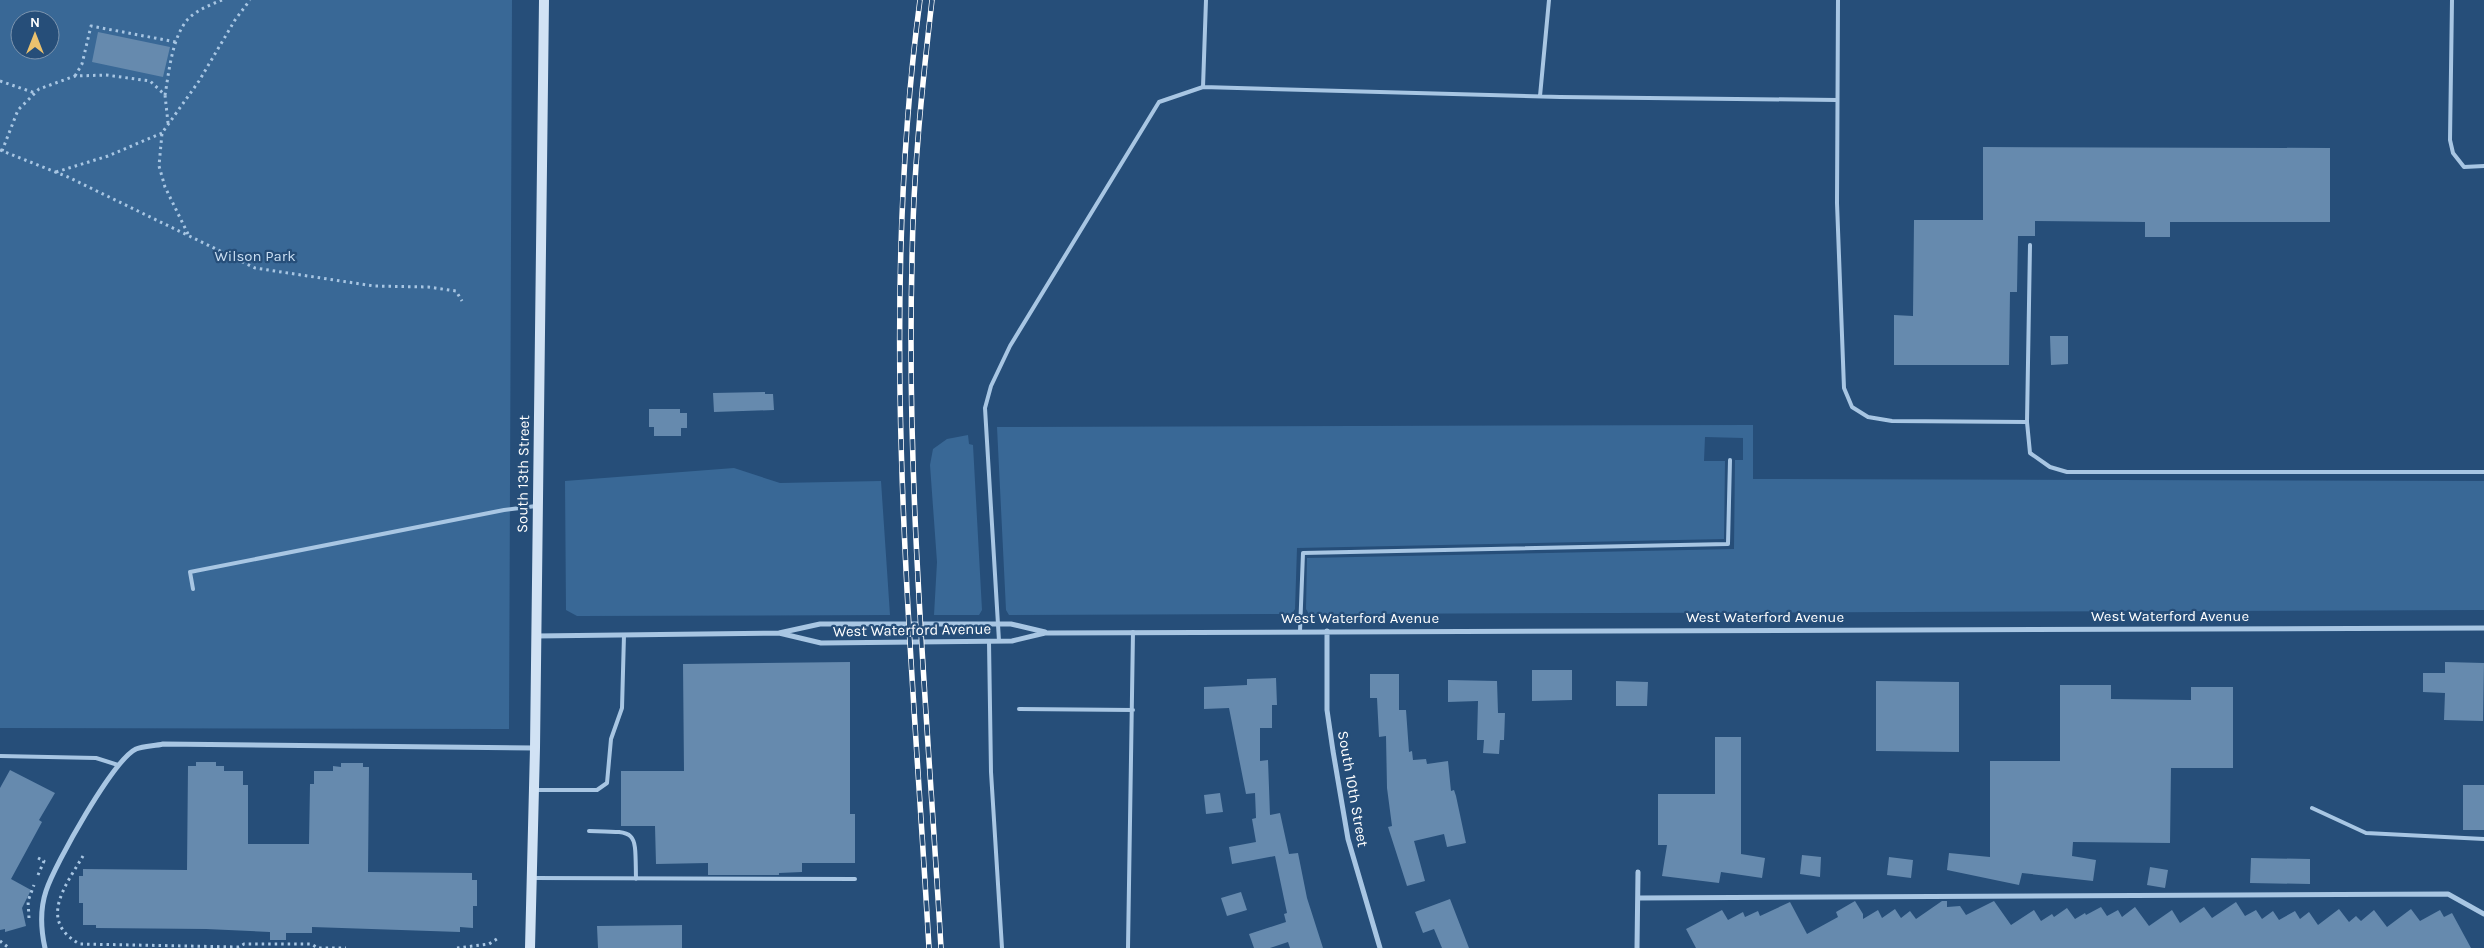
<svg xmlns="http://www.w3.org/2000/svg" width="2484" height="948" font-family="Karla,sans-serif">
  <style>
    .green { fill: #396896; fill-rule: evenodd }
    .building { fill: #668aae }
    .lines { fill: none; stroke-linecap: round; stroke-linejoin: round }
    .path { stroke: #a8c6e3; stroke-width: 3; stroke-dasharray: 2.5 4; stroke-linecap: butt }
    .lane { stroke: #a8c6e3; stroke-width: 4 }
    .street { stroke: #a8c6e3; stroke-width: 5 }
    .secondary { stroke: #d1e2f4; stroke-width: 10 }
    .rail-casing { stroke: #fff; stroke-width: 5.5 }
    .rail { stroke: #264e79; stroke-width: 4; stroke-dasharray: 11; stroke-linecap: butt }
    .labels { text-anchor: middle; stroke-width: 4.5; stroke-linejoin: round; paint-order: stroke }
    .park-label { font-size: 15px; fill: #cbdff3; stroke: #264e79 }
    .street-label { font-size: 15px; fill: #fff; stroke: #264e79 }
  </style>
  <rect width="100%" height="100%" fill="#264e79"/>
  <path class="green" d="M0,0H512L509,729L0,728ZM20,20H50V50H20Z
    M1753,425V479L2484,481V610L1309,614L1306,609L1307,558L1734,549L1735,460H1743V438L1705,437L1704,461H1725L1724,539L1297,548L1295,609L1292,614L1009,615L1006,610L997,427Z
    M968,435L969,444L973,445L982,610L979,615H934L937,562L930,465L933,449L947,439Z
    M734,468L780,483L881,481L890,615L577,616L566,610L565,481Z"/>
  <path class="building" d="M98,32L170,47L163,77L92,62Z
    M1983,147L2330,148V222H2170V237H2145V222L2035,221V236H2018L2017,292H2010L2009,365H1894V315L1913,316L1914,220H1983Z
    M2050,336H2068V364L2051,365Z
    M765,392V394H773L774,410L714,412L713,393Z
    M649,409H680V413H687V428H681V436H654V427H649Z
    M850,662V814H855V863H802V872L779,873V875H708V863L656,864L655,826H621V771H684L683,664Z
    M2445,662L2484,663L2483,721L2444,720L2445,693L2423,692V673H2445Z
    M1532,670H1572V700L1532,701Z
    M1370,674H1399V710H1406L1409,752L1412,751L1413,760L1426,759L1427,764L1448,761L1451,791L1454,790L1456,796L1466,843L1447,847L1444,834L1414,841L1425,881L1407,886L1388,827L1392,826L1387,788L1386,736L1379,737L1377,698H1370Z
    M1276,678L1277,705H1272V728H1260V761L1268,760L1270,815L1280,813L1289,854L1298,853L1307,898L1323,948H1290L1288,942L1270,948H1254L1249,934L1286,922L1284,914L1287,913L1275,856L1232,864L1229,847L1256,842L1252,819L1256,818L1255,793L1246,794L1229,708L1204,709V687L1247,685V679Z
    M1448,680L1497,681L1498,713H1505L1504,740H1500L1499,754L1483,753L1484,740H1477L1478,701L1448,702Z
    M1616,681L1648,682L1647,706H1616Z
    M1876,681L1959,682V752L1876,751Z
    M2060,685H2111V699L2191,700V687H2233V768H2171L2170,843L2073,842L2072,856L2096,860L2093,881L2022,873L2019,885L1947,870L1949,853L1990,857V761H2060Z
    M1715,737H1741V854L1765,858L1762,878L1721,872L1719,883L1662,876L1667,845H1658V794H1715Z
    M196,762H216V766H224V771H243V785H248V844H309L310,784H314V771H333V766L341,767V763H363V767H369L368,872L472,873V880H477V906H473V928L460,927V932L312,927V933H286V940H270V932L206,929L96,928V925H83V903H79V876H83V869L187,870L188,766H196Z
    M10,770L55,793L39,820L42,822L11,879L31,890L22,908L26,926L5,932V929L0,930V788Z
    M2463,785H2484V830H2463Z
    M1220,793L1223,812L1206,814L1204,795Z
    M1802,855L1821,857L1820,877L1800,874Z
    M1889,857L1913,860L1911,878L1887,875Z
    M2251,858L2310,859V884L2250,883Z
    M2150,867L2168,870L2165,888L2147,885Z
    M1241,892L1247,910L1227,916L1221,898Z
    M1450,899L1469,948H1442L1434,929L1423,933L1415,912Z
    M1855,901L1863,914V919L1878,910L1882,918L1895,909L1901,918L1910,911L1916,919L1942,901H1947V907L1960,906L1966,915L1994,901L2011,925L2034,910L2041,921L2052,914L2054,917L2067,908L2075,919L2085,913L2086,915L2101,907L2107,916L2118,910L2122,917L2135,907L2149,926L2172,910L2180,923L2204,907L2212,918L2236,902L2245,916L2256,910L2262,919L2273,911L2279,920L2295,911L2300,919L2309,912L2318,925L2339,909L2349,922L2356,916L2361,921L2374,910L2387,927L2411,909L2420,921L2440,910L2444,917L2452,913L2471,948H1696L1686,929L1722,910L1728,920L1743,912L1745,917L1758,911L1760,916L1790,902L1807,934L1838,917L1836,912Z
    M682,925V948H598L597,926Z"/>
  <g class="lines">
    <path class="path" d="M75,76L82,64L91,26L176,42
      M0,81L35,93
      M165,95C169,72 172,37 188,19C197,10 210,5 222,0
      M0,150L68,177L255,268L374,286L428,287L456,291L462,301
      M2,151L18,110L39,89L75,76L106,75L150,81L165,95L168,123
      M56,172L108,156L162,133
      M188,234L165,187L159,166L162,133L199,81L235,20L250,0
      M83,856C66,885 37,921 80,944L239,947L244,944H311L318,948H346
      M38,858L44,861L38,875
      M29,918L28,901L34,885
      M0,941L9,948
      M457,948L489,944L500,937"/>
    <path class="lane" d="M1838,0L1837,203L1844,388L1852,407L1868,417L1892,421L2027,422
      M2452,0L2450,140L2453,153L2464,167L2484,166
      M1203,87L1206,0
      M1540,96L1549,0
      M2030,245L2027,422L2030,453L2050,467L2067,472H2484
      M193,589L190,572L504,510L536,506
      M1300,631L1303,553L1728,544L1730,460
      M999,641L985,408L991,386L1010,346L1159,102L1203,87L1560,97L1837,100
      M989,642L991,772L1002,948
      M1019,709L1133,710
      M0,756L96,758L118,765
      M536,790H597L607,783L611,739L622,708L624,635
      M2312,808L2366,833L2484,839
      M589,831C639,832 635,829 636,879
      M534,878L855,879
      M1128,948L1133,632"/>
    <path class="street" d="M1327,631V710L1333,751L1348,839L1380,948
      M779,633L821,643L1012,641L1045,633L2484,628
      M536,636L779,633L820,624H1011L1045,632
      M1638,898L2448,894L2484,914
      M45,948C41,930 40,909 46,891C55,864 113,760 136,749C144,746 155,746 163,744L535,748
      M1637,948L1638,872"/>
    <path class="secondary" d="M530,948L535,748L544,0"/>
    <defs>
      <path id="rail" d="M920,0C878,315 911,633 929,948
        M932,0C922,87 913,174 912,262C906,490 928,720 941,948"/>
    </defs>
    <use href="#rail" class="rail-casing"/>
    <use href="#rail" class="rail"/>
  </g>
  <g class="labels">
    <g class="park-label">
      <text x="255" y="261">Wilson Park</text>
    </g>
    <g class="street-label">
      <text transform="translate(523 474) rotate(-89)" y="5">South 13th Street</text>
      <text x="2170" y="621">West Waterford Avenue</text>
      <text x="1765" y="622">West Waterford Avenue</text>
      <text x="1360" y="623">West Waterford Avenue</text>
      <text transform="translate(912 630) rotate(-1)" y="5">West Waterford Avenue</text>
      <text transform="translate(1353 789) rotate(80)" y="5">South 10th Street</text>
    </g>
  </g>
  <g transform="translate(35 35)"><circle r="24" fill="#264e79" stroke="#7d95af"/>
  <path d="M0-4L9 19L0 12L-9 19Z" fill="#ecc26e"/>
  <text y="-8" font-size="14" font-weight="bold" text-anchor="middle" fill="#ffffff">N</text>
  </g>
</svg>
